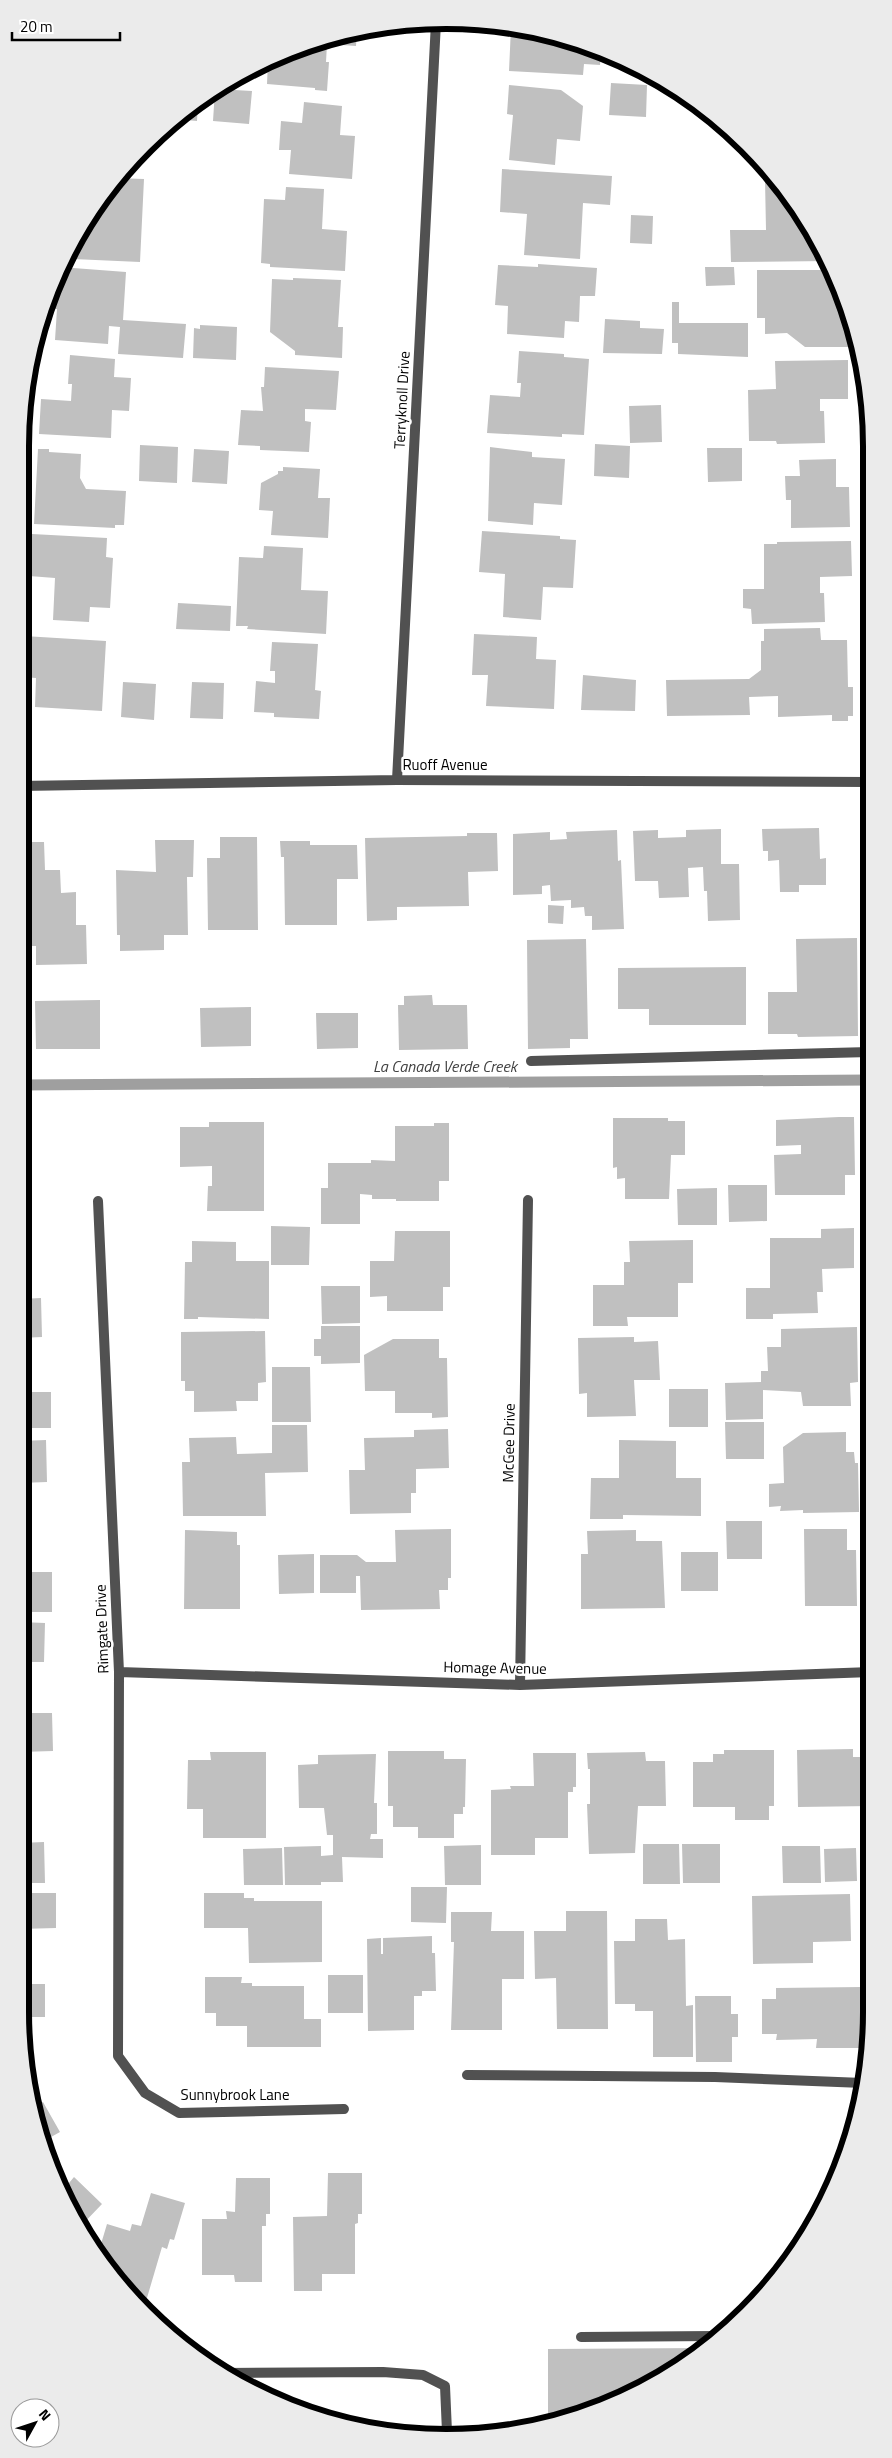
<svg xmlns="http://www.w3.org/2000/svg" width="892" height="2458" font-family="'Titillium Web',sans-serif">
  <style>
    .lines { fill: none; stroke-linecap: round; stroke-linejoin: round }
    .stream { stroke: #9f9f9f; stroke-width: 11 }
    .building { fill: #c0c0c0 }
    .lane { stroke: #515151; stroke-width: 10 }
    .street { stroke: #515151; stroke-width: 10 }
    .labels { text-anchor: middle; stroke-width: 5; stroke-linejoin: round; paint-order: stroke }
    .street-label { font-size: 15px; fill: #000; stroke: #fff }
    .water-label { font-size: 16px; font-style: italic; fill: #404040; stroke: #fff }
    .rim { fill: none; stroke: #000; stroke-width: 6 }
  </style>
  <rect width="100%" height="100%" fill="#fff"/>
  <g class="lines">
    <path class="stream" d="M20,1085L870,1080"/>
  </g>
  <path class="building" d="M511,27L557,35L601,55L600,65L584,64L583,75L509,71Z
    M357,31L356,46L327,44L326,62H329L327,91L315,90V88L267,84L268,61L309,43Z
    M611,83L647,85L646,117L609,115Z
    M509,85L561,90L583,106L580,141L557,139L555,165L509,160L513,115L507,114Z
    M217,89L252,91L249,124L213,121L215,90Z
    M198,102L197,121L174,119Z
    M304,102L342,106L340,135L355,136L352,179L289,174L291,150H279L281,121L302,123Z
    M150,142V152H141Z
    M502,169L612,176L610,205L583,203L580,259L524,255L527,214L500,212Z
    M116,178L144,179L140,262L73,259L74,241L108,186Z
    M776,179L828,258L829,261L731,262L730,230H766L765,180Z
    M286,187L324,189L322,229L347,231L345,271L270,267V264L261,263L264,199L285,200Z
    M631,215L653,216L652,244L630,243Z
    M538,264L597,268L595,296H580L579,322L565,321L564,338L507,334L508,306L495,305L498,265L538,267Z
    M60,267L126,272L123,320L186,324L183,358L118,354L120,327L109,326L108,344L55,340L57,309H45Z
    M705,267H734L735,285L706,286Z
    M757,270H832L851,334V347H805L787,333L765,334V318H757Z
    M293,278L341,280L338,327H343L342,358L295,355V351L270,332L272,279L293,280Z
    M672,302H679V323H748V357L678,354V343H672Z
    M605,319L640,321V328L664,329L662,354L603,353Z
    M200,325L237,327L236,360L193,358L194,328L200,329Z
    M519,351L564,354V357L589,359L584,435L562,434V437L487,433L490,395L520,397L521,383H517Z
    M70,355L115,359L114,377L131,378L129,411L112,410L111,438L39,434L41,399L71,401L72,384H68Z
    M848,360V399H820V411H824L825,443L777,444L776,441H749L748,390L776,389L775,361Z
    M265,367L339,371L336,410L305,409V421L311,422L309,452L260,450V446L238,445L241,410L263,411L261,387H264Z
    M661,405L662,442L630,443L629,406Z
    M595,444L630,446L629,478L594,476Z
    M140,445L178,447L177,483L139,481Z
    M490,447L532,452V457L565,459L562,505L534,503L533,525L488,521Z
    M707,448H742V481L708,482Z
    M38,449H49V452L81,454L80,478L86,489L126,491L124,525H115V528L34,524Z
    M194,449L229,451L227,484L192,482Z
    M836,459V487H849L850,527L791,528V500H786L785,476H800L799,460Z
    M283,467L320,469L318,498H330L328,538L271,535L273,511L259,510L261,483L278,474V471H283Z
    M482,531L560,536V539L576,540L573,588L543,587L541,620L503,617L505,574L479,572Z
    M32,534L107,538L106,557L113,558L110,608L90,607L89,622L53,620L55,578L29,576Z
    M851,541L852,576L820,577V593H824L825,622L752,624L751,609L743,608V589H764V544H777V542Z
    M264,546L303,548L301,590L328,591L326,634L247,629L248,626H236L239,557L263,558Z
    M178,603L231,606L230,631L176,629Z
    M820,628L821,640H847L848,687H853V716H848V721H832V715L778,717V696L749,697L750,715L667,716L666,680L749,679L761,670V641H764V629Z
    M474,634L537,637L536,659L556,660L554,709L486,706L488,675H472Z
    M24,636L106,641L102,711L35,707L36,678L22,677Z
    M272,642L318,644L315,690L321,691L319,719L274,717V713L254,712L256,681L275,683V671H270Z
    M583,675L636,680L635,711L581,710Z
    M123,682L156,684L154,720L121,717Z
    M192,682L224,683L223,719L190,718Z
    M819,828L820,859L826,858V885H799V892H780L779,860L768,861V851H763L762,829Z
    M721,829V864H739L740,920L708,921L707,891H704L703,867L688,868L689,897L659,898L658,881H635L633,831L658,830V838L686,837V830Z
    M617,830L618,861L621,860L624,929L592,930V916H585L584,907L571,908V900L551,901L550,885L542,886V894L513,895V834L550,832V840L567,839L566,832Z
    M467,833H497L498,871L468,872L469,906L397,907V920L367,921L365,838L467,836Z
    M220,837H257L258,930H208L207,858H220Z
    M155,840H194L193,877H187L188,935H164V950L120,951V935H117L116,870L156,872Z
    M280,841H310V845H357L358,879H337V925H285L284,857H281Z
    M20,842H44L45,870H60L61,893L76,892V925H86L87,964L36,965V946H20Z
    M548,905L564,906L563,924L548,923Z
    M857,938L858,1036L798,1037L797,1034H768V992H797L796,939Z
    M586,939L588,1039H570V1048L528,1049L527,940Z
    M746,967V1025H649V1009H618V968Z
    M432,995L433,1005H467L468,1049L399,1050L398,1005H404V996Z
    M100,1000V1049H36L35,1001Z
    M251,1007V1046L201,1047L200,1008Z
    M316,1013H358V1048L317,1049Z
    M839,1117H854L855,1175H845V1195H775L774,1155L801,1154V1145L776,1146V1120Z
    M613,1118H668V1121H685V1155H671L669,1199H625V1178L617,1179V1167L613,1168Z
    M209,1122H264V1211H207L208,1186H212V1166L180,1167V1127H209Z
    M434,1123H449V1181H439V1201H396V1199H372V1195L360,1194V1224H321V1188H328V1163H371V1160L395,1161V1126H434Z
    M728,1185H767V1221L729,1222Z
    M717,1188V1225H678L677,1189Z
    M271,1226L310,1227L309,1265H271Z
    M854,1228V1268L822,1269L823,1292H817L818,1313L773,1314V1319H746V1288H770V1238H821V1229Z
    M395,1231H450V1287H443V1311H387V1296L370,1297V1261H394Z
    M693,1240V1283H678V1317H627L628,1326H593V1285H624V1262H630L629,1241Z
    M192,1241L236,1242V1261H269V1319L198,1317V1319H184L185,1262H192Z
    M321,1286H360V1323L322,1324Z
    M41,1298L42,1337L20,1338V1299Z
    M321,1326H360V1363L321,1364V1356H314V1339H321Z
    M857,1327L858,1382L850,1383L851,1406H803L801,1392L763,1390V1419L726,1420L725,1383L761,1382V1371H768L767,1347H781V1329Z
    M265,1331L266,1382L258,1383V1401H236L237,1411L194,1412V1391H185V1381H181V1332Z
    M634,1337V1342L658,1341L660,1380H634L636,1416L587,1417V1393L579,1394L578,1338Z
    M393,1339H439V1358H447L448,1417L432,1418V1413H395V1391H365L364,1355Z
    M272,1367H310L311,1422H272Z
    M669,1389H708V1427H669Z
    M20,1392H51V1428H20Z
    M725,1422H764V1459H726Z
    M272,1425H307L308,1472L265,1473L266,1516H183L182,1462H190L189,1438L236,1437L237,1454L272,1453Z
    M448,1429L449,1468L416,1469V1493H411V1513L350,1514L349,1470H365L364,1438L414,1437V1430Z
    M846,1432V1452H854L855,1463H858L859,1512L803,1513V1510L780,1511L781,1506L769,1507V1484L784,1483L783,1447L803,1433Z
    M46,1440L47,1482L20,1483V1441Z
    M619,1440L676,1441V1478H701V1516L623,1515V1519H590L591,1478H619Z
    M726,1521H762V1559H727Z
    M451,1529V1578H448V1590H439L440,1609L361,1610L360,1576H356V1593H320V1555H357L366,1562H396L395,1530Z
    M804,1529H847V1550H856L857,1606H805Z
    M185,1530L237,1532V1545H240V1609H184Z
    M636,1530V1541H662L665,1608L581,1609V1554H588L587,1531Z
    M681,1552H718V1591H681Z
    M314,1554V1593L279,1594L278,1555Z
    M20,1572H52V1612H20Z
    M20,1622L45,1623L44,1662H20Z
    M22,1713H52L53,1751L20,1752Z
    M853,1749V1757H871L872,1806L798,1807L797,1750Z
    M724,1750H774V1806H769V1820H735V1807H693V1762H713V1754H724Z
    M388,1751H444V1759H466L465,1807H463V1814H454V1838H418V1827H393V1806H388Z
    M210,1752H266V1838H203V1809H187L188,1760H211Z
    M645,1752L646,1761H665L666,1806H638L635,1853L589,1854L587,1804H590V1769H588L587,1753Z
    M533,1753H576V1787H573V1792H568V1838H535V1855H491V1790L511,1789L510,1786H534Z
    M376,1754L374,1803H377V1834H371L370,1839H383V1858L342,1857L343,1882H321V1885H285L284,1847L321,1846V1856L333,1855V1835H327L324,1808H299L298,1765L318,1764V1755Z
    M44,1842L45,1883H20V1843Z
    M643,1844H679L680,1884H643Z
    M682,1844H720V1883H683Z
    M481,1845V1885H445L444,1846Z
    M782,1846H820L821,1883H783Z
    M282,1848L283,1885H244L243,1849Z
    M856,1848L857,1881L825,1882L824,1849Z
    M411,1887H447L446,1923L411,1922Z
    M20,1893H56V1928L20,1929Z
    M204,1893H244V1898H254V1901H322V1962L249,1963L248,1928H204Z
    M850,1894L851,1941L813,1942V1963L753,1964L752,1896Z
    M566,1911H607L608,2029H557L556,1978L535,1979L534,1931H566Z
    M451,1912H492L491,1931H524V1979H502V2030H451L454,1942H451Z
    M635,1919H667L668,1940L685,1939L686,2006L693,2005V2057H653V2011H635V2004H615L614,1941H635Z
    M432,1936V1953H435L436,1991H422V1996H414V2030L368,2031L367,1939L381,1938V1954H383V1938Z
    M328,1975H363V2013H328Z
    M205,1977H242L241,1983H252V1986H304V2019H321V2047H247V2026H216V2013H205Z
    M20,1984H45V2017H21Z
    M862,1987L863,2048H816L817,2039L776,2040L777,2034H762V1999H776V1988Z
    M695,1996H731V2014H738V2037H732V2062H696Z
    M43,2102L60,2132L42,2142L35,2106Z
    M50,2166L69,2183L74,2177L102,2204L79,2228Z
    M328,2173H362V2214H358V2223L355,2224V2274H322V2291H294L293,2217L327,2216Z
    M236,2178H270V2214H266V2226H262V2282H235L234,2275H202V2219H227L226,2211L235,2212Z
    M151,2193L185,2203L174,2240L170,2239L167,2249L162,2247L144,2308L126,2293L98,2254L107,2224L130,2231L132,2224L141,2226Z
    M702,2348L682,2366L609,2405L548,2424V2349Z"/>
  <g class="lines">
    <path class="lane" d="M531,1061L870,1052
      M467,2075L715,2077L863,2083
      M581,2337L715,2336
      M223,2373L383,2372L423,2375L445,2386L447,2432"/>
    <path class="street" d="M397,780L436,22
      M20,786L397,780L869,782
      M98,1201L119,1672L118,2056L145,2093L179,2113L344,2109
      M119,1672L520,1685L871,1672
      M520,1685L528,1200"/>
  </g>
  <g class="labels">
    <g class="street-label">
      <text transform="translate(402 400) rotate(-87)" y="5">Terryknoll Drive</text>
      <text x="445" y="770">Ruoff Avenue</text>
      <text transform="translate(509 1443) rotate(-89)" y="5">McGee Drive</text>
      <text transform="translate(102 1629) rotate(-92)" y="5">Rimgate Drive</text>
      <text transform="translate(495 1668) rotate(1)" y="5">Homage Avenue</text>
      <text x="235" y="2100">Sunnybrook Lane</text>
    </g>
    <g class="water-label">
      <text x="445" y="1072">La Canada Verde Creek</text>
    </g>
  </g>
  <path d="M0 0H892V2458H0ZM446 29H446A417 417 0 0 1 863 446V2012A417 417 0 0 1 446 2429H446A417 417 0 0 1 29 2012V446A417 417 0 0 1 446 29Z" fill="#ebebeb" fill-rule="evenodd"/>
  <path class="rim" d="M446 29H446A417 417 0 0 1 863 446V2012A417 417 0 0 1 446 2429H446A417 417 0 0 1 29 2012V446A417 417 0 0 1 446 29Z"/>
  <g transform="translate(35 2423) rotate(50)"><circle r="24" fill="#ffffff" stroke="#999999"/>
  <path d="M0-4L9 19L0 12L-9 19Z" fill="#000000"/>
  <text y="-8" font-size="14" font-weight="bold" text-anchor="middle" fill="#000000">N</text>
  </g>
  <path d="M12 32v8h108v-8" fill="none" stroke="#000000" stroke-width="2.5"/>
  <text x="20" y="32" font-size="15" fill="#000000" stroke="#ffffff" stroke-width="4" paint-order="stroke">20 m</text>
</svg>
